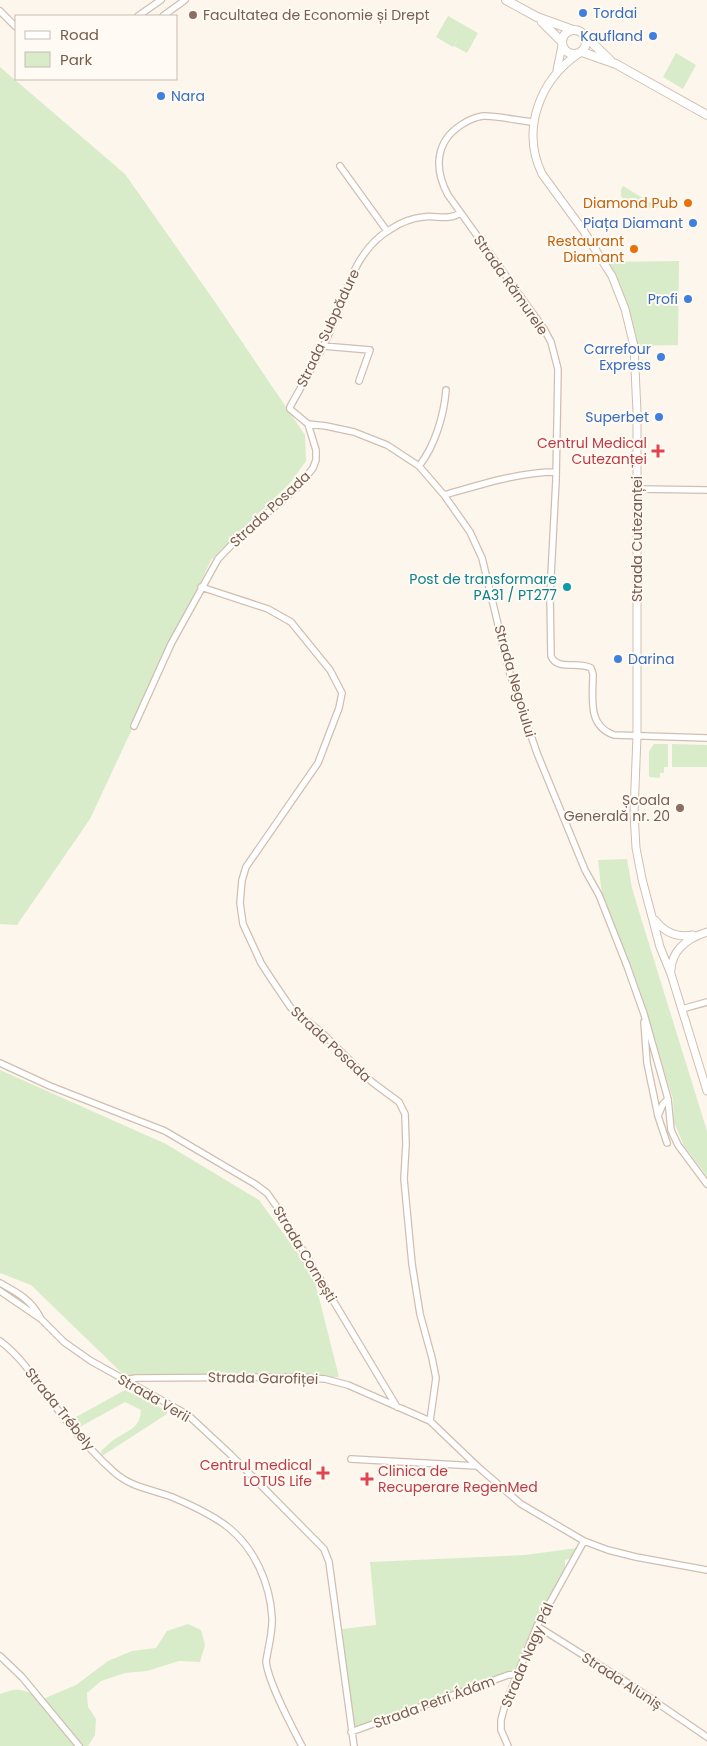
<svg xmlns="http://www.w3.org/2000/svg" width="707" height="1746" font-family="Poppins,sans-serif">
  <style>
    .green { fill: #d8ecc9 }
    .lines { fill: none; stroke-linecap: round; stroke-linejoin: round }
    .minor-casing { stroke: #d1beb0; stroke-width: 8 }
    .tertiary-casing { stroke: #d1beb0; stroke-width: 9 }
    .secondary-casing { stroke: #d6c0b0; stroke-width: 10 }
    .minor { stroke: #fff; stroke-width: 5.5 }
    .tertiary { stroke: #fff; stroke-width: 7 }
    .secondary { stroke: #fff; stroke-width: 8 }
    .shop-dot { fill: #3f7fe0; stroke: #fffaf3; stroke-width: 2 }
    .education-dot { fill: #8d6e63; stroke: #fffaf3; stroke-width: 2 }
    .food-dot { fill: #e8710a; stroke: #fffaf3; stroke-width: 2 }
    .health-dot { fill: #e0444e; stroke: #fffaf3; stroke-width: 2 }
    .culture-dot { fill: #0f9aa8; stroke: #fffaf3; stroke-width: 2 }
    .labels { text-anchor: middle; stroke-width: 4; stroke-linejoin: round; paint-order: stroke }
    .shop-label { font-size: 14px; fill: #366cbe; stroke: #fffaf3; text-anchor: end }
    .education-label { font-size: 14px; fill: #785e54; stroke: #fffaf3; text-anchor: start }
    .food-label { font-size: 14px; fill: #c56008; stroke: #fffaf3; text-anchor: end }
    .street-label { font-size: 14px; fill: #7a5c4d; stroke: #fffaf3 }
    .health-label { font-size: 14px; fill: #be3a42; stroke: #fffaf3; text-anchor: end }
    .culture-label { font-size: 14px; fill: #0d838f; stroke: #fffaf3; text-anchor: end }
  </style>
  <rect width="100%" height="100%" fill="#fdf6ec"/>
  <path class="green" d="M448,16L478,33L467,53L454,46L461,33L453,47L436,37Z
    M676,53L696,65L683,89L663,77Z
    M0,67L125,174L215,302L305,435L306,461L291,482L211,560L90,819L17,925L0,924Z
    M623,186L654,205L658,200L670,207C653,207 632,212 621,196V190Z
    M679,261L678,345L634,346L632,334L604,262Z
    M654,744H668V767H664V773H660V778L649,777V751Z
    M672,744L707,745V767H672Z
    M627,859L632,888L641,918L707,1131V1176L684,1146L674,1122L673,1099L633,972L602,895L598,860Z
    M0,1070L166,1144L259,1200L313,1274L339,1377L127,1378L31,1285L0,1273Z
    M125,1390L167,1411V1414L102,1456L101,1451C107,1446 113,1439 120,1436C132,1429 140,1426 141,1410L125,1402L78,1428L74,1429L67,1422Z
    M577,1548L572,1558L565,1560V1569L533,1626L516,1671L357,1727L353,1725L342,1629L376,1625L370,1562L525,1555Z
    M188,1624L201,1630L205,1645L200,1662L179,1661L147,1671L125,1673L101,1681L87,1693L88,1707L96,1719L95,1735L88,1746H0V1694C21,1686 23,1690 43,1699L76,1685L108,1661L132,1651L156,1648L167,1631Z"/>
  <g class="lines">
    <defs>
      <path id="minor" d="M0,11L16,27
        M138,16L161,0
        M163,16L185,0
        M532,122C519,121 495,115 483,116C476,117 467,121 461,125C435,142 434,169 448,195L544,329L551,342L558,369L556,480L550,595L551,656C557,671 578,661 591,668L593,674C593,698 587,726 614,735L707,738
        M340,166L387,231
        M323,346L370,350L359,381
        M308,424L326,426L354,432L387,445L419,466L444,495L470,532L482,558L510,674L537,753L585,870L599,895L627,966L644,1014L668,1099L671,1130L678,1145L707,1184
        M308,424L290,409V407C304,381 320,356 331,329C346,293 355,249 391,229C400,223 413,218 423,217C436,215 449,221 460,213
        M419,466C435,446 444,415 446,390
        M637,489L707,490
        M444,495C480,485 518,472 556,472
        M201,587L268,609L291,622L330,670L342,693L339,708L318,763L246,867L242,880L240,903L243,924L261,963L272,980L291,1008L321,1032L372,1082L399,1102L405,1114L406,1144L404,1179L412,1264L420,1314L432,1358L436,1378L430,1421
        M134,726L171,644L218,559L240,536L298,487L313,468L316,460V450L308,424
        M682,1009L707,1002
        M644,1022L647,1063L658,1116
        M0,1063L50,1086L165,1131L255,1184L267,1193L277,1207L397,1407
        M667,1143L658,1116L663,1104L668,1099
        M0,1283C18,1293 30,1299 40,1317
        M0,1291L41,1319L64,1342L91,1361L188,1415L231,1455L324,1549L329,1562L354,1746
        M0,1341C27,1361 44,1394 65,1419C80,1438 96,1456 114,1472C132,1488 151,1489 172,1497C191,1505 213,1515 229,1528C255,1549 270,1584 272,1617C273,1631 268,1648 266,1662C269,1684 291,1725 302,1746
        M124,1380L136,1378L299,1377L325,1379L348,1385L430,1421L477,1466L521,1504L584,1541L608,1550L636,1557L707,1570
        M351,1459L477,1466
        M537,1626L634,1687L707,1737
        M0,1656L22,1677L79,1746
        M351,1732L508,1675L518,1674
        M508,1746L501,1730V1720L505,1705L537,1626L584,1541"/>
      <path id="tertiary" d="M578,54C539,81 521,130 542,174L583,230L612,276L625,309L634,346L637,412V736L634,813L636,848L642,879L660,947L671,974L707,1091
        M557,70L562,46
        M655,920C665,933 677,938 693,935
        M671,970C672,949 688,938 707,932"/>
      <path id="secondary" d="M506,0L537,17L573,30
        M542,22L561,41
        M562 42a12 12 0 1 1 24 0a12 12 0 1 1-24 0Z
        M585,36L610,60
        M582,52L616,64L707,115"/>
    </defs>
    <use href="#minor" class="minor-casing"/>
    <use href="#tertiary" class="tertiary-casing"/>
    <use href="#secondary" class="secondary-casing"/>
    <use href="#minor" class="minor"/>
    <use href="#tertiary" class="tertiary"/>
    <use href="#secondary" class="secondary"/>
  </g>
  <g class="shop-dot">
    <circle cx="583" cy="13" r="5"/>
    <circle cx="653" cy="36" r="5"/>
    <circle cx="161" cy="96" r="5"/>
    <circle cx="693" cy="223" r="5"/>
    <circle cx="688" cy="299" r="5"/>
    <circle cx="661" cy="357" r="5"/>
    <circle cx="659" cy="417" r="5"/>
    <circle cx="618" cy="659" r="5"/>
  </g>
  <g class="education-dot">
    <circle cx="193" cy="15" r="5"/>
    <circle cx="680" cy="808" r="5"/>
  </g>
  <g class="food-dot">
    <circle cx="688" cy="203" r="5"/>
    <circle cx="634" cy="249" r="5"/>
  </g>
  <g class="health-dot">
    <path d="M655.5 443.5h5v5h5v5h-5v5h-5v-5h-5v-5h5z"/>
    <path d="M320.5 1465.5h5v5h5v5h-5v5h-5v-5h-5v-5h5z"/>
    <path d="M364.5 1471.5h5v5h5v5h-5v5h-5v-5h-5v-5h5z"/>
  </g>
  <circle class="culture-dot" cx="567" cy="587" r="5"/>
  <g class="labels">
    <g class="shop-label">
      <text x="593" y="18" text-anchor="start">Tordai</text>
      <text x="643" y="41">Kaufland</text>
      <text x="171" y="101" text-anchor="start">Nara</text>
      <text x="683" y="228">Piața Diamant</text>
      <text x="678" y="304">Profi</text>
      <text x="651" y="354">Carrefour<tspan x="651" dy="16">Express</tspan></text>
      <text x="649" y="422">Superbet</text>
      <text x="628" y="664" text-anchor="start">Darina</text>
    </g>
    <g class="education-label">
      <text x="203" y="20">Facultatea de Economie și Drept</text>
      <text x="670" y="805" text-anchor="end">Școala<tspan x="670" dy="16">Generală nr. 20</tspan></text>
    </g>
    <g class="food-label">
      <text x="678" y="208">Diamond Pub</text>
      <text x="624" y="246">Restaurant<tspan x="624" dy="16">Diamant</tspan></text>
    </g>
    <g class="street-label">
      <text transform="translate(511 285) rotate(55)" y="5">Strada Rămurele</text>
      <text transform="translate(328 328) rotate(-65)" y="5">Strada Subpădure</text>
      <text transform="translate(270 509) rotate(-43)" y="5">Strada Posada</text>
      <text transform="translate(637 539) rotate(-90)" y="5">Strada Cutezanței</text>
      <text transform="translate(515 681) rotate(74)" y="5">Strada Negoiului</text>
      <text transform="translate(331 1044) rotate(43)" y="5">Strada Posada</text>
      <text transform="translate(305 1254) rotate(59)" y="5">Strada Cornești</text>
      <text transform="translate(263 1378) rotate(1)" y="5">Strada Garofiței</text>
      <text transform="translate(154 1398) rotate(30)" y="5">Strada Verii</text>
      <text transform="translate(60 1409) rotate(51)" y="5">Strada Trébely</text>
      <text transform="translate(527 1655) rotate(-67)" y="5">Strada Nagy Pál</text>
      <text transform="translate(622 1681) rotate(33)" y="5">Strada Aluniș</text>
      <text transform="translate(434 1702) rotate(-20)" y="5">Strada Petri Ádám</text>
    </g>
    <g class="health-label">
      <text x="647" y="448">Centrul Medical<tspan x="647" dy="16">Cutezanței</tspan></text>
      <text x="312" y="1470">Centrul medical<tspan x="312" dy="16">LOTUS Life</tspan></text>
      <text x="378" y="1476" text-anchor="start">Clinica de<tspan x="378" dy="16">Recuperare RegenMed</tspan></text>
    </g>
    <g class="culture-label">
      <text x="557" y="584">Post de transformare<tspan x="557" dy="16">PA31 / PT277</tspan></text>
    </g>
  </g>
  <rect x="15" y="15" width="162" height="65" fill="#fffaf3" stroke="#cabbb1"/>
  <rect x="25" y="31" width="25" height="8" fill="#ffffff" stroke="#cabbb1"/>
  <text x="60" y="40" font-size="15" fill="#7a5c4d">Road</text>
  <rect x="25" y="52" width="25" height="15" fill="#d8ecc9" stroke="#cabbb1"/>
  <text x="60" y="65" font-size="15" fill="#7a5c4d">Park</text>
</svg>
